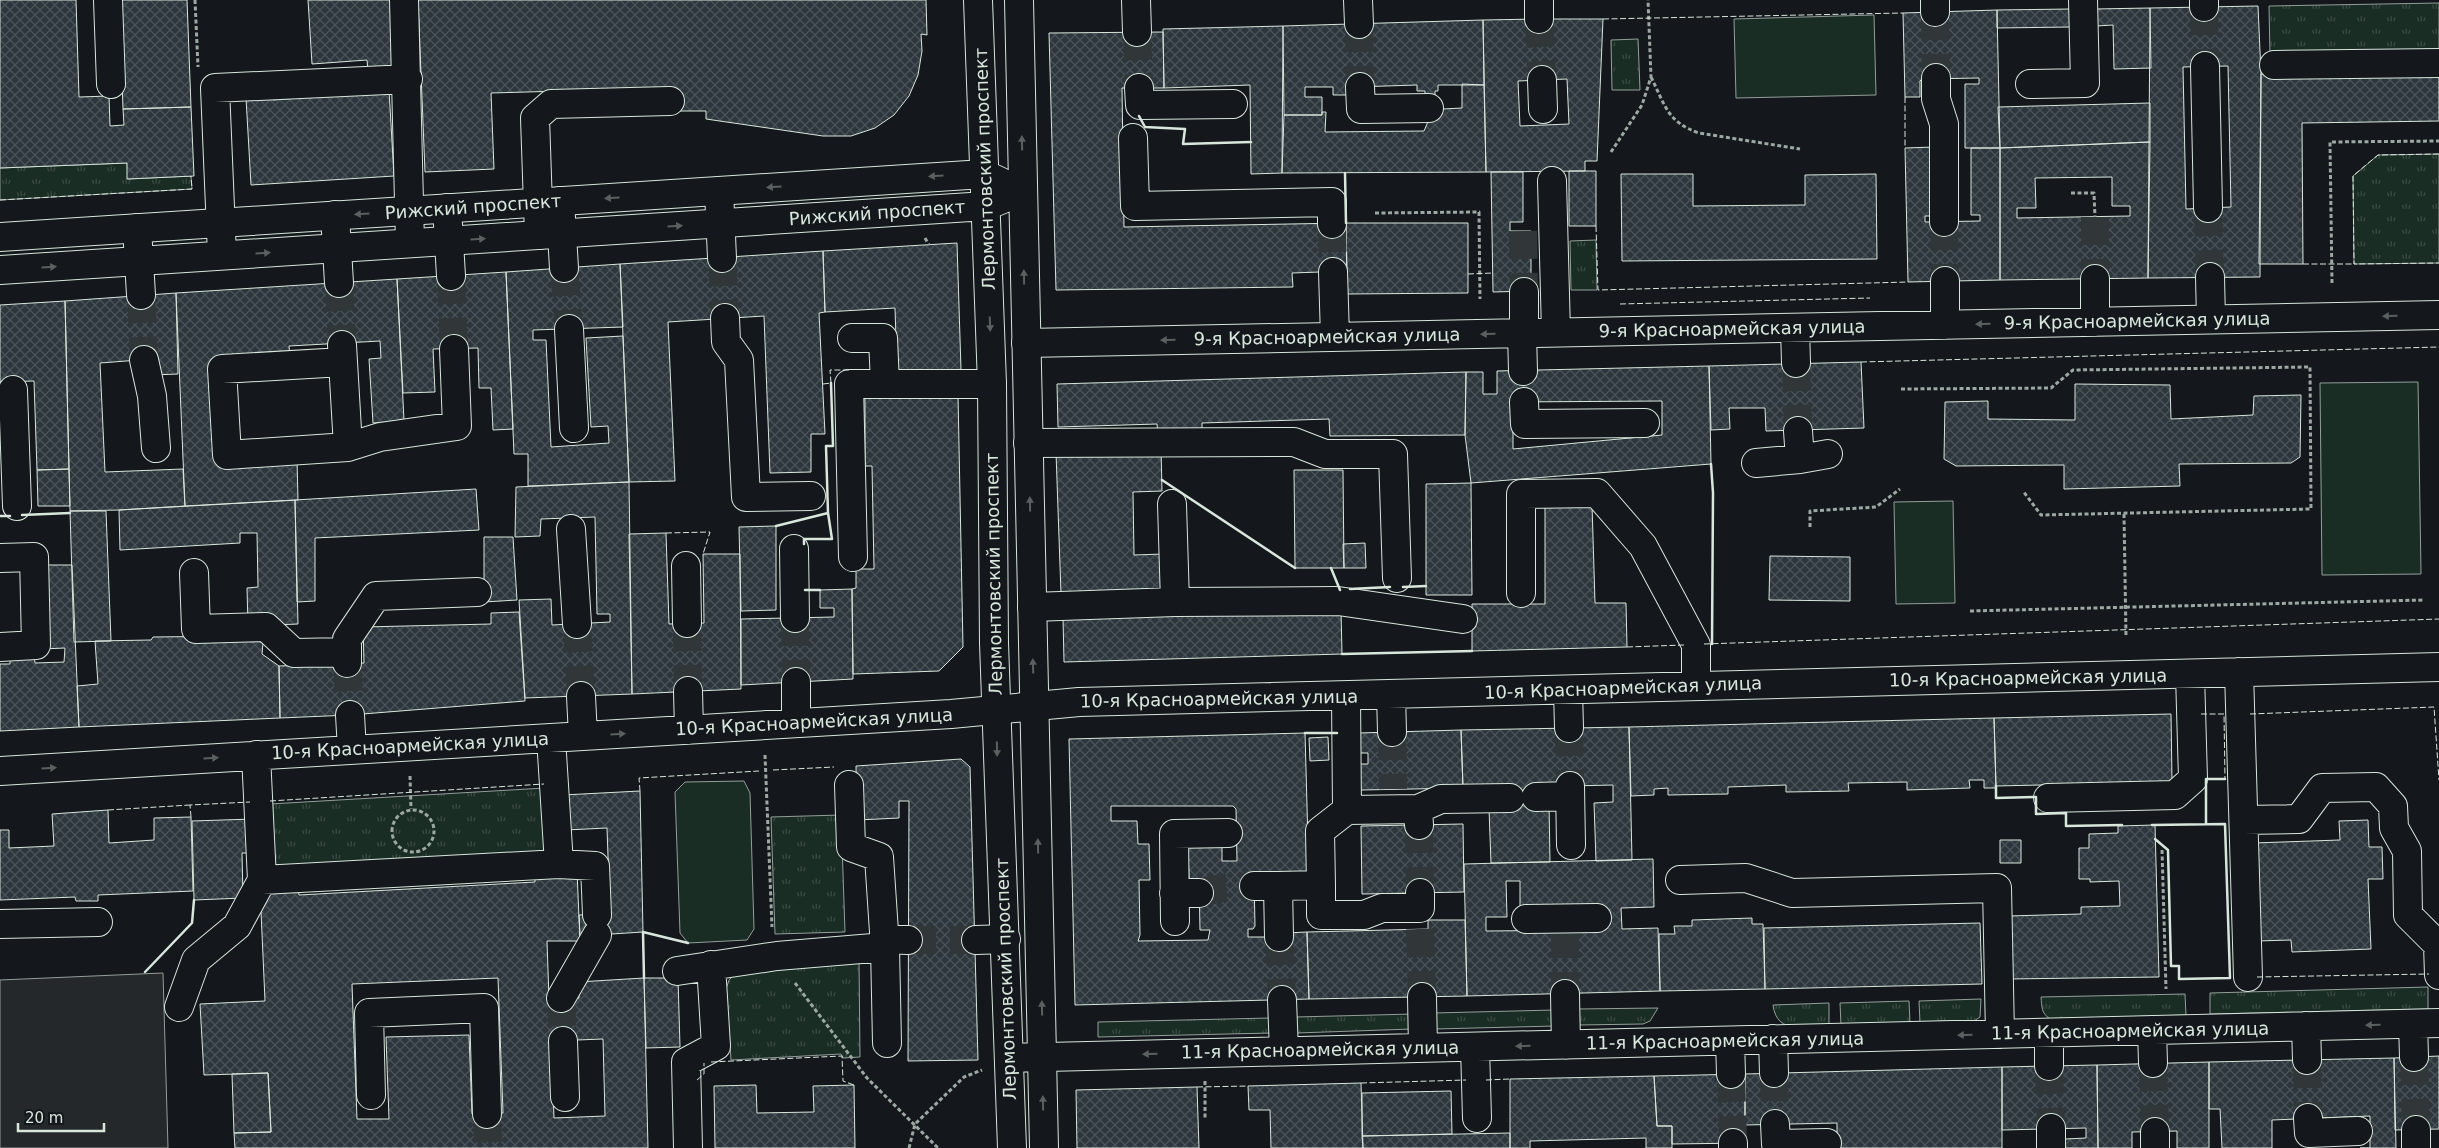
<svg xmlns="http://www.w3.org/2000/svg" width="2439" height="1148" font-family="'DejaVu Sans',sans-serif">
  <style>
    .grass { fill: url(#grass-tufts); stroke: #939e99 }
    .pitch { fill: #1a2d24; stroke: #939e99 }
    .parking { fill: #24282b; stroke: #939e99 }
    .building { fill: url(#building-cross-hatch); stroke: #d8e6dc; fill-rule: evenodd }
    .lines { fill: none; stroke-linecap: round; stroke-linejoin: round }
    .minor-tunnel { stroke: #313739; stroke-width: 28; stroke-dasharray: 28 14; stroke-linecap: butt }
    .minor-casing { stroke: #d8e6dc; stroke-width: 30 }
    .major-casing { stroke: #d8e6dc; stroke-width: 30 }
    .path { stroke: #9da8a2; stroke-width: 3; stroke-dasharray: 4 2.5; stroke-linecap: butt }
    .minor { stroke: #14181c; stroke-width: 28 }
    .major { stroke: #14181c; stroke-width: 28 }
    .fence { stroke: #d8e6dc; stroke-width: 1; stroke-dasharray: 6 2.5; stroke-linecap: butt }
    .wall { stroke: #d8e6dc; stroke-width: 2.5 }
    .oneway { fill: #59605f }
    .labels { text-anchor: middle; stroke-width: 4; stroke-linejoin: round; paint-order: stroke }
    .street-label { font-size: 18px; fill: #d8e6dc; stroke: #14181c }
  </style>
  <defs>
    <pattern id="grass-tufts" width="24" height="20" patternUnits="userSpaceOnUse" patternTransform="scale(1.25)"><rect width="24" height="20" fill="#1a2d24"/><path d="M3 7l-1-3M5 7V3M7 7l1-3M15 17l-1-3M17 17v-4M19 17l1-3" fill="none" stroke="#3b4b43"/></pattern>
    <pattern id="building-cross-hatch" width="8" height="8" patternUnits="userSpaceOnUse" patternTransform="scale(1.25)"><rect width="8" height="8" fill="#2c363c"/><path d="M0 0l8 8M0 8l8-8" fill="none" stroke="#4a5358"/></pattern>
  </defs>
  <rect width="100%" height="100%" fill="#14181c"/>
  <path class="grass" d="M2439,3V53L2270,56L2269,6Z
    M1638,39L1640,90H1612L1611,40Z
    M2439,154V263L2354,264L2353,176L2378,155Z
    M127,163L128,179L191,176L192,189L0,200V168Z
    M1596,240L1597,290H1571L1570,241Z
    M545,788L549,857L274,873L270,804Z
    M841,815L845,932L775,934L771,817Z
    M859,959L860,1057L843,1058L841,1054L731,1060L726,989L729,980L737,972Z
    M2428,987V1009L2210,1014V993Z
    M2185,994L2186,1015L2050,1019C2041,1013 2042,1007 2041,997Z
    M1981,999L1980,1017L1974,1021L1920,1023L1919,1001Z
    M1909,1001L1910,1023L1841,1025L1840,1003Z
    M1829,1003V1025C1806,1026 1777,1036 1773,1005Z
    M1658,1008L1650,1021L1643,1024L1578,1025L1577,1009Z
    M1555,1010L1556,1026L1434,1029V1013Z
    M1413,1014V1029L1296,1033V1017Z
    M1270,1018L1271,1033L1098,1037V1022Z"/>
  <path class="pitch" d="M1874,15L1876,95L1736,98L1734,19Z
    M2418,382L2421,574L2322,575L2320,383Z
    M1953,501L1955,603L1896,604L1894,502Z
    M744,781L750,793L754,929L747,940L688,943L680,933L675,792L685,782Z"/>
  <path class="parking" d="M163,973L168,1148H0V980Z"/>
  <path class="building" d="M0,0H76L79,97L109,96L110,126L124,125L123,109L191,107L194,176L127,179V163L0,168Z
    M119,0H187L191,107L123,109Z
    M308,0H396L400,69L368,71L367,60L312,64Z
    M418,0H926L927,35L921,34L922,51L918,75L909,96L894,115L875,128L851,136H823L706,119V111H670V88L491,93L494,169L425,172Z
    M2258,6L2261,74L2260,277L2148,278L2150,8ZM2228,66L2231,207L2186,209L2183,67Z
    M2150,8L2151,68L2114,69L2113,25L2096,26L2095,9Z
    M2071,9V27L1997,28V10Z
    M1997,10L2000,148H1965V84H1979V78L1922,79L1920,81V97H1905L1903,13Z
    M1539,19H1603L1597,161H1585V171L1486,172L1483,20ZM1567,79L1569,124L1520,126L1518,81Z
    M1483,20L1484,85H1438V91H1435V99H1425V91H1417V85L1354,87L1355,95H1333V87H1305V97H1322V115H1284L1283,26Z
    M1283,26L1282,173L1251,174L1250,85L1164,88L1163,29Z
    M1163,32L1164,88H1122L1124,227L1346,223L1347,271L1292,273L1293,287L1056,290L1049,33Z
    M2439,73V121L2302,123L2303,264H2259L2261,74Z
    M1462,84L1484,85L1486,172L1282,173L1284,115H1322V112H1326L1325,132L1424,131L1430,117L1437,112L1443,109L1462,108Z
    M389,90L394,176L251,185L246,98L273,97V100L308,97V95Z
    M2150,103V142L2000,148L1998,107Z
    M2150,142L2148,278L2000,280V148ZM2112,177V206H2130V216L2017,218V208H2036L2035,178Z
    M1934,147V216H1925V222L1980,221V215H1971V148H2000V280L1908,282L1905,148Z
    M1569,171H1596V226H1569Z
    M1491,172H1523V222H1510V231H1531V291L1493,292Z
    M1621,174H1693V206L1805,205V175L1876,174L1877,259L1622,261Z
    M1346,223H1468V293L1347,294Z
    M957,243L961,370H897L895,308L825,312L823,251Z
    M823,251L825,312L819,313L825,434H811V472L770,473L764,316L668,322L675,481L629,482L620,264Z
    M620,264L623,327L533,330V340H546L551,447L609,443L608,426L591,427L586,338L623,336L629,482L528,486V454H514L506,272Z
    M506,272L513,429L493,430L491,388H479L478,348L433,349L435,392L403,393L397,279Z
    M397,279L404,421L373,423L369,359L381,358L380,341L289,346L290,357L215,361L219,463L297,459L298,500L185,506L176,293Z
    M176,293L178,374L153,375L152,359L100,363L105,472L183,469L185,506L119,510L70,511L65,301Z
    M65,301L69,469L37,470L34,381L0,382V305Z
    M1861,362L1864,428L1766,431L1765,408H1729L1730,429L1711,430L1709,366Z
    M1709,366L1711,464L1471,483L1465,435L1466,372H1483V394H1497V371ZM1662,401V435L1513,449V402Z
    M1466,372L1465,435L1330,436L1329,419L1202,423V435L1158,436L1157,424L1058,427L1057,384Z
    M2075,384L2170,385L2171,419L2253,415L2254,396L2301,395L2300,457L2291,463L2179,464L2180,486L2064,489V465L1956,466L1944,459L1945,402L1988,401V419L2075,420Z
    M958,395L963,647L939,671L853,674L852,589L856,588V569H874L872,466H865V396Z
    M1161,449L1162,491L1133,492L1134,555L1164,554L1165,591L1061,594L1056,452Z
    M69,469L70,506H38L37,470Z
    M1294,470H1343L1344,568H1295Z
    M629,482L632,694L525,698L519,600L551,599L552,625L610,622V614H597L595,517L541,519L540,536L515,537L516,487Z
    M1471,483L1472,595H1426V484Z
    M476,489L479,530L315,538V601L297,602L295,500Z
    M295,500L298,624L248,626L247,588L258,587L257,533H240V543L120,550L119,510Z
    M1592,504L1595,603H1626L1627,647L1472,651V604H1545V506Z
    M70,511H106L111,641L74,642Z
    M776,526V610L741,611L739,527Z
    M666,533L669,624L704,623L703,554H740L741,689L632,694L629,534Z
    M484,537H513L517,600L484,602Z
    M1365,543L1366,568H1344L1343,544Z
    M1770,556L1850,557V601L1769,600Z
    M41,565H72L79,727L0,731V664H10V655H34L35,663L64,662L65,648L42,649Z
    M852,589L853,679L741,685V619L834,617V608H820V590Z
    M1341,611L1342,654L1064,662L1063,618Z
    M519,612L525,701L350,715L280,718L279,666L364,663L363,627L491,624V613Z
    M244,636L263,643L262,654L279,666L280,718L79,727L77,686L98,684L95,641L151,640L153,637Z
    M2171,714L2172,782L1996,786L1994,718Z
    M1994,718L1996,788H1984V780H1969L1970,788L1907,790V782L1848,783L1849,791L1786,792V785L1728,787V794L1668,795V788L1654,789V795L1631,796L1629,727Z
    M1629,727L1632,860L1596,861L1594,803L1613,802V785L1570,786L1549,804L1550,862L1491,863L1489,809L1463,788L1461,730Z
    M1461,730L1463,788L1360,790V764H1368V753H1359V733Z
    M1305,733L1309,878L1254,879L1255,926L1253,929H1248V937H1279L1286,933L1307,932L1309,999L1075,1005L1069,739ZM1111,806H1233L1236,809L1237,861H1222V846L1188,847L1189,880H1199L1200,930H1210L1208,940L1138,941L1140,935L1139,880H1150L1149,844H1138L1137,821H1111Z
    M1328,737L1329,760L1310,761L1309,738Z
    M961,759L970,767L978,1060L908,1061L909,801H899V818L857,820L856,766Z
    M640,791L643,932L580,936L579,915L610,914L607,828L566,830L563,795Z
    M108,810L109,843L154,840V818L191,817L193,891L98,895V901H76L75,897L0,900V830H9V848L54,846L52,814Z
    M253,819L254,853H242L243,898L194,900L192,821Z
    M2368,820L2369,847H2382L2383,879H2368L2371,949L2292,952L2291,940L2257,941L2254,843L2340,840L2339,821Z
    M1463,824L1464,892L1362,894L1361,826Z
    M2155,825L2159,977L2008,979V916L2081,914V907L2120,906L2119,881L2090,882V879H2079V848H2089V834L2118,833V826Z
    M2000,840H2021V863H2000Z
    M1653,859L1654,907L1621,908L1622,929L1658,928L1660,991L1467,996L1464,864ZM1506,881H1520V907L1604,930L1486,931V917H1507Z
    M577,871L580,941H547L549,999L579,998L578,982L644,978L648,1148H235L234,1133L271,1132L268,1073L204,1075L200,1004L265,1001L260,889L298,887L299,895L535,882V873ZM498,978L503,1113L472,1114L469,1035L386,1037L389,1119H357L352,984ZM603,1039L605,1116L554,1118L551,1041Z
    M1752,918V924H1763L1765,989L1660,991L1659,934H1675L1674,926H1692V920Z
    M1428,920H1465L1467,996L1309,999L1307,932L1428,929Z
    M1980,923L1982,984L1765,989L1764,928Z
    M644,978H678L680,1047L646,1048Z
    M2439,1056V1129L2395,1130L2394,1058Z
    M2394,1058L2396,1148H2360H2370V1116L2272,1120V1148H2222L2220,1109H2209V1062Z
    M2209,1062V1148H2177V1131L2132,1132V1148H2098L2097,1065Z
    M2097,1065L2098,1148H2065V1139L2086,1138V1128L2002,1130V1067Z
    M2002,1067V1148H1837V1123L1745,1125V1074Z
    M268,1073L271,1132L234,1133L232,1074Z
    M1745,1074V1143L1672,1144V1126H1657L1654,1076Z
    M1654,1076L1657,1126H1672V1148H1646V1138L1530,1141V1148H1510V1079Z
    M1361,1083L1363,1148H1271L1270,1110H1249L1248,1086Z
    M756,1085L757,1113L814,1112L813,1086L854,1085L855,1148H715L714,1086Z
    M1197,1087L1199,1148H1077L1076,1090Z
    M1451,1091L1452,1134L1362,1136V1093Z
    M1510,1133V1148H1363L1362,1136Z"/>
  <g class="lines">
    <path class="minor-tunnel" d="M2204,7L2205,66
      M1935,12L1936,78
      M1539,19L1542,80
      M1359,24L1360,87
      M1137,32L1139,88
      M2208,208L2210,277
      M2095,217V279
      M1944,222L1945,281
      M1332,224L1333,272
      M1523,231L1524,292
      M722,258L725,318
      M564,268L569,329
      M451,276L454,349
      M339,283L342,343
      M141,295L144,360
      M1796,363L1798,431
      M795,618L796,682
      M687,623L688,691
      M577,624L581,696
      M347,663L350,715
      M1569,728L1570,786
      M1392,732L1393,789
      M1419,825L1420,893
      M1199,893L1222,888L1254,886
      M1420,929L1422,997
      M1565,930V994
      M1279,937L1282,1000
      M908,940H976
      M561,998L563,1041
      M2414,1057L2416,1130
      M2307,1060L2308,1118
      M2153,1063L2155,1132
      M2049,1066L2051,1128
      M1774,1073L1775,1124
      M1731,1074L1733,1143
      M487,1114L488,1148"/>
    <defs>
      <path id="minor" d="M108,0L111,84
        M404,0L410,243
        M1136,0L1137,32
        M1358,0L1359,24
        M1935,0V12
        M2204,0V7
        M1539,19V0
        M2274,65L2439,63
        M2205,66L2208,208
        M1936,78V99L1944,124V222
        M1542,80L1543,109
        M2030,84L2085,83L2083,0
        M1360,87L1361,109L1429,108
        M1139,88L1140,105L1233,104
        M1133,138L1135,206L1332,202V224
        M1552,181L1556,332
        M719,191L722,258
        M560,201L564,268
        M447,208L451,276
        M335,215L339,283
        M137,228L141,295
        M539,235L535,118L551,104L670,101
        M222,255L215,88L408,79
        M1333,272L1335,337
        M2210,277L2211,319
        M2095,279V322
        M1945,281V325
        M1524,292V333
        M725,318L726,342L739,360L746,497L811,496
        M1795,328L1796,363
        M569,329L574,428
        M1522,333L1523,371
        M852,338H883L885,384
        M1026,343L2439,315
        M342,345L348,447L380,437L457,426L454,349
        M144,360L152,396L156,448
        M343,362L222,369L227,455L348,447
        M13,390L17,506
        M1524,402L1525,424L1645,423
        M1798,431L1800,459
        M1028,443L1294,442L1325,454H1393L1397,578
        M1756,463L1800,459L1828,454
        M1172,504L1175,602
        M571,529L577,624
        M794,549L795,618
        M853,557L849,384H992
        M0,558L34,557L36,645L0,647
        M686,566L687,623
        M194,573L196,629L266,627L294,653L347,652
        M1521,593V494L1597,493L1643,546L1696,645V686
        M1032,607L1175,602L1338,601L1463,619
        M347,663V639L376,596L477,592
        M2239,672L2248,977
        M796,682V723
        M1568,690L1569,728
        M688,691L689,730
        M1391,694L1392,732
        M581,696L583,736
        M350,715L352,750
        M256,755L262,880L559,864L551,738
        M0,771L951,714L1079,702L2439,667
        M1570,786L1571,845
        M1536,797L1570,796
        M2048,798L2175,795L2193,779L2190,674
        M1418,809L1441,799L1510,798
        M1347,810L1418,809L1419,825
        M2244,820L2299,819L2322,788L2376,787L2393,806L2394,828L2407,851L2408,915L2438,945L2439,975
        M559,864L595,866L597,915
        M1680,880L1746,878L1792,893L1997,888L2000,1034
        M1321,885V915H1364L1382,908H1420V893
        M1254,886H1278
        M1174,893H1199
        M1526,919L1597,918
        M1175,921L1174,834L1228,833
        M0,924L98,922
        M1279,937L1278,886L1321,885L1320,831L1347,810L1346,696
        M884,939L908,940
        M976,940L1006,939
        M885,947L887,1043
        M677,971L777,956L885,947L879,857L851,847L849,785
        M1565,994L1566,1045
        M1422,997L1423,1048
        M561,998L597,935
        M1282,1000L1284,1051
        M179,1007L196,960L237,926L262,880
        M2413,1024L2414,1057
        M2306,1026L2307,1060
        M2152,1030L2153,1063
        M2049,1033V1066
        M1773,1039L1774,1073
        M563,1041L565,1097
        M1730,1041L1731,1074
        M1475,1047L1477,1118
        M1010,1058L2439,1023
        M371,1095L369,1013L484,1008L487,1114
        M2308,1118L2309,1133L2358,1131
        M1775,1124L1776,1144L1827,1143
        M2416,1130V1148
        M2155,1132V1148
        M1733,1143V1148
        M688,1148L686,1062L716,1046L711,965
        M2051,1148V1128"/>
      <path id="major" d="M978,0L992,384L994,643L1012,1148
        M1019,0L1044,1148
        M0,237L984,174L1001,182
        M0,270L986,206L1003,199"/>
    </defs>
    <use href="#minor" class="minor-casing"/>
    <use href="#major" class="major-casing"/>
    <path class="path" d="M195,0L198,67
      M1651,77C1665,105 1667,122 1699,133L1800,149
      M1611,152L1642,105L1651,77L1648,0
      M2071,193H2094L2095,217
      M1375,213L1479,212L1480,299
      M925,238L929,245
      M2332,283L2330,142L2439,141
      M1901,389L2051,388L2073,370L2310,367L2311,509L2041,515L2023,491
      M2124,514L2126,637
      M1810,527V511L1876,507L1900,489
      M1970,611L2424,600
      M765,755L772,927
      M410,776L411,809
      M392 831a21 21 0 1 1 42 0a21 21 0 1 1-42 0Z
      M2162,850L2166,989
      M795,983L867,1078L938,1148
      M1205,1081V1119
      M909,1148L915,1124L964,1077L982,1070"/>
    <use href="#minor" class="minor"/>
    <use href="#major" class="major"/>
    <path class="fence" d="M1603,19L1903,13
      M1905,97V148
      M2439,154L2378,155L2353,176L2354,264L2439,263
      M0,200L192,189L191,176
      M1596,226L1598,290L1908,282
      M2303,264H2354
      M1468,274L1493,273
      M1620,304L1870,298
      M1861,362L2439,347
      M823,384L831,383L830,370H850
      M666,533L710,532L703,554
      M1704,644L2439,619
      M1627,647L1684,645
      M2201,714H2224L2225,779
      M2250,714L2434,707L2439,780
      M773,770L834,767
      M640,791L639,778L759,771
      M270,801L544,784
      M108,810L190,805
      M191,817L190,805L250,802
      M2257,977L2429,974
      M711,1062L842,1056L843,1081L854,1085
      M697,1080L704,1074V1063
      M1486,1080L1510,1079
      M1361,1083L1466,1080
      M1197,1087L1248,1086"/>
    <path class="wall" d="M1139,116L1145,127L1185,129L1183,144L1251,142
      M1345,173L1346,223
      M1711,464L1713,493L1712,644
      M1162,480L1295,568
      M828,513L826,446H833L831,383
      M22,515L70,513
      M0,516H10
      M776,526L828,513L832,539H804V544
      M1331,568L1340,590
      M1403,587L1426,586
      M1350,589L1390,587
      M805,590H820
      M1342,654L1472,651
      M1305,733H1337
      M1996,786V798L2036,797V814L2066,813V826L2122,825
      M2206,824V779H2225
      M2152,825L2225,824L2230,978L2179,979V966H2171L2168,850L2155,839
      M145,972L192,923L194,900
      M644,978L643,932L688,943"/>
  </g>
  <defs><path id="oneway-solid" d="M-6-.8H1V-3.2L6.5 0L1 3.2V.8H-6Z" transform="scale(1.25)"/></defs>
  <g class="oneway">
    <use href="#oneway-solid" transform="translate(1022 143) rotate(-91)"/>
    <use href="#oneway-solid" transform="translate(936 176) rotate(177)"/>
    <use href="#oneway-solid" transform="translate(774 187) rotate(176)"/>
    <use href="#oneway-solid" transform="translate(612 198) rotate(176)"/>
    <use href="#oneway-solid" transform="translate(362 214) rotate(177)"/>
    <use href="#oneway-solid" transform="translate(675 226) rotate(-4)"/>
    <use href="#oneway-solid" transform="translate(478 239) rotate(-4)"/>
    <use href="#oneway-solid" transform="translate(263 253) rotate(-4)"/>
    <use href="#oneway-solid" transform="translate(49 267) rotate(-4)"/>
    <use href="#oneway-solid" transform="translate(1024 277) rotate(-91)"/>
    <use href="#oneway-solid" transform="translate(2390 316) rotate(179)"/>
    <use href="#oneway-solid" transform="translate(990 324) rotate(88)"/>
    <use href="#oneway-solid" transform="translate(1983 324) rotate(179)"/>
    <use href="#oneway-solid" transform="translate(1488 334) rotate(179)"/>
    <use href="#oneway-solid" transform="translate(1168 340) rotate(179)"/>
    <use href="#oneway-solid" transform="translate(1030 504) rotate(-91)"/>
    <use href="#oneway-solid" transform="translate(1033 666) rotate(-92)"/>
    <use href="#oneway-solid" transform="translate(618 734) rotate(-3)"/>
    <use href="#oneway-solid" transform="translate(997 749) rotate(89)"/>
    <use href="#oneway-solid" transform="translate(211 758) rotate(-4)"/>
    <use href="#oneway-solid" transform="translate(49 768) rotate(-4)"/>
    <use href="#oneway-solid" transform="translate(1038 846) rotate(-91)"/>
    <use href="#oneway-solid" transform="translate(1042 1008) rotate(-91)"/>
    <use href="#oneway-solid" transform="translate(2373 1025) rotate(179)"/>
    <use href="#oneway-solid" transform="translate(1965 1035) rotate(179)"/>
    <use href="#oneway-solid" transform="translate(1523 1046) rotate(179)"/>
    <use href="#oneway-solid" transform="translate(1150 1054) rotate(178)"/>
    <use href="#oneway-solid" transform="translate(1043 1103) rotate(-91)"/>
  </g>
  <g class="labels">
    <g class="street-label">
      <text transform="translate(985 169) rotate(-92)" y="6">Лермонтовский проспект</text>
      <text transform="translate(473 207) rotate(-4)" y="6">Рижский проспект</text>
      <text transform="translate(877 213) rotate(-4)" y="6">Рижский проспект</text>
      <text transform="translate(2137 321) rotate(-1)" y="6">9-я Красноармейская улица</text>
      <text transform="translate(1732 329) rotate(-1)" y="6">9-я Красноармейская улица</text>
      <text transform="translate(1327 337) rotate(-1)" y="6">9-я Красноармейская улица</text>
      <text transform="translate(994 574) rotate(-91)" y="6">Лермонтовский проспект</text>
      <text transform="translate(2028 678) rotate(-1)" y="6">10-я Красноармейская улица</text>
      <text transform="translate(1623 688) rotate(-2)" y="6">10-я Красноармейская улица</text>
      <text transform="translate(1219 699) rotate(-1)" y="6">10-я Красноармейская улица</text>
      <text transform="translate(814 722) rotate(-3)" y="6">10-я Красноармейская улица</text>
      <text transform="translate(410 746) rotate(-3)" y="6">10-я Красноармейская улица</text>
      <text transform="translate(1006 979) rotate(-92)" y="6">Лермонтовский проспект</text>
      <text transform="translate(2130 1031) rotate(-1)" y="6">11-я Красноармейская улица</text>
      <text transform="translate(1725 1041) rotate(-1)" y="6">11-я Красноармейская улица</text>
      <text transform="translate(1320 1050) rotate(-1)" y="6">11-я Красноармейская улица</text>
    </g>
  </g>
  <path d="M18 1123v8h86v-8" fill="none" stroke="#d8e6dc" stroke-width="2.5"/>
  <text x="25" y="1123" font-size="15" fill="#d8e6dc" stroke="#14181c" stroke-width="4" paint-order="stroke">20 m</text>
</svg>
